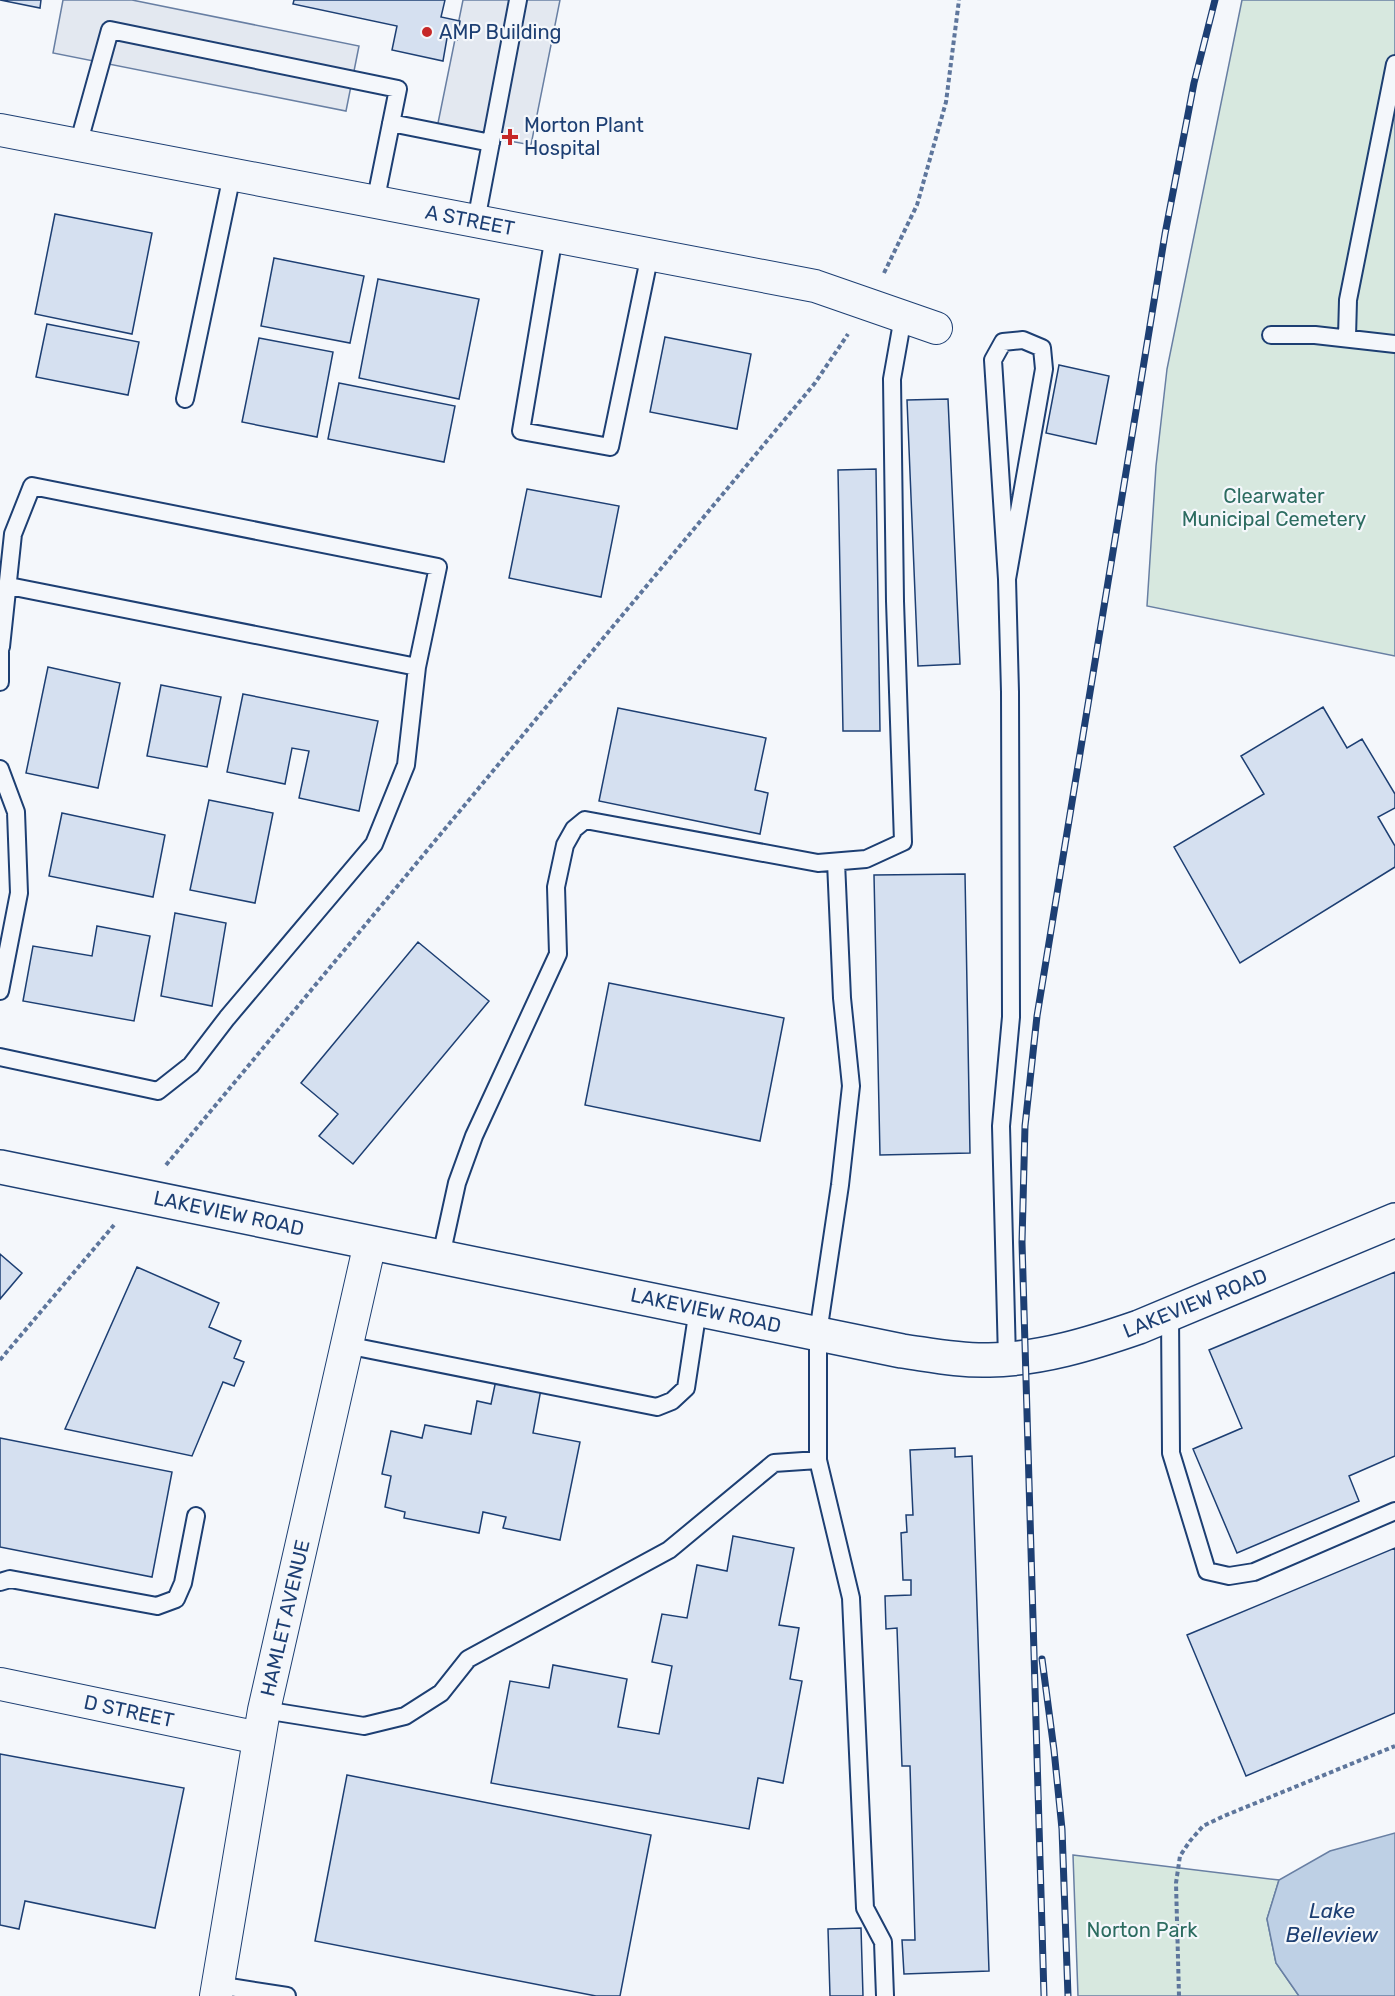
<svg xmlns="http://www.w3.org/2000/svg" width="1395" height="1996" font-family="Rubik,sans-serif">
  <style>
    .green { fill: #d7e8df; stroke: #687fa3; stroke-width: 1.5 }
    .parking { fill: #e3e8f0; stroke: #687fa3; stroke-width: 1.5 }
    .water { fill: #bed0e5; stroke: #687fa3; stroke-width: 1.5 }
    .building { fill: #d5e0f0; stroke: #1d3f73; stroke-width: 1.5 }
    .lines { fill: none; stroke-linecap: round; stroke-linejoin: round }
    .service-casing { stroke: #1d3f73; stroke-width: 20 }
    .minor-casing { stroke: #1d3f73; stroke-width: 34 }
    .secondary-casing { stroke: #1d3f73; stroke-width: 36 }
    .path { stroke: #5e769c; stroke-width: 4; stroke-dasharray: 4.5 3; stroke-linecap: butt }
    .service { stroke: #f4f7fb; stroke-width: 16 }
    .minor { stroke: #f4f7fb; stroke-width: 32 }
    .secondary { stroke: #f4f7fb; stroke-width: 33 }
    .rail-casing { stroke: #1d3f73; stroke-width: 7 }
    .rail { stroke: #f4f7fb; stroke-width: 4.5; stroke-dasharray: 14; stroke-linecap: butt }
    .poi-dot { fill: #c62828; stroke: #f4f7fb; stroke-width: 2 }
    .labels { text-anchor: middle; stroke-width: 4.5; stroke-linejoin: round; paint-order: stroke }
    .poi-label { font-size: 20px; fill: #1d3f73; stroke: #f4f7fb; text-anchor: start }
    .street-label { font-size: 20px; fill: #1d3f73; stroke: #f4f7fb }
    .park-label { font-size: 20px; fill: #2c6c60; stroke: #f4f7fb }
    .water-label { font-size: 21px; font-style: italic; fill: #1d3f73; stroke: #f4f7fb }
  </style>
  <rect width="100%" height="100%" fill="#f4f7fb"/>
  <path class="green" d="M1242,0H1395V656L1147,606L1156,466L1167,369Z
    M1073,1855L1279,1880L1267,1919L1276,1963L1299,1996H1078Z"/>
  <path class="parking" d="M63,0H132L359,46L346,111L53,53Z
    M463,0H560L531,145L437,128Z"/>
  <path class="water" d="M1395,1833V1996H1299L1276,1963L1267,1919L1279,1880L1330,1851Z"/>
  <path class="building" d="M0,0H41L40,8Z
    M294,0H445L441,17L460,21L457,40L447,38L443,61L392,50L397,26L293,4Z
    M55,214L152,233L132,334L35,314Z
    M274,258L364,276L350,343L261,326Z
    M378,279L479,299L459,399L359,378Z
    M47,324L139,342L128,395L36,377Z
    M665,337L751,354L737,429L650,412Z
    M259,338L333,352L317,437L242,422Z
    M1059,365L1109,376L1096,444L1046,433Z
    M339,383L455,406L444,462L328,439Z
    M948,399L960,664L918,666L907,400Z
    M876,469L880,731H843L838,470Z
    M527,489L619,506L601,597L509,578Z
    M48,667L120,683L98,788L26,773Z
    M161,685L221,697L207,767L147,756Z
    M243,694L378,721L359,811L299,798L309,751L292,748L285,784L227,772Z
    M1323,707L1347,748L1362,739L1395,794V808L1378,817L1395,846V867L1240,963L1174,847L1264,794L1241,756Z
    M618,708L766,738L755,790L768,793L760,834L599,801Z
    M209,800L273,813L255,903L190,890Z
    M62,813L165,835L153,897L49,876Z
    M965,874L970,1153L880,1155L874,875Z
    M175,913L226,923L212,1006L161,996Z
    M97,926L150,936L134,1021L23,1001L33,946L92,956Z
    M418,942L489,1001L353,1164L319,1136L338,1114L301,1083Z
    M609,983L784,1018L760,1141L585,1105Z
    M0,1254L22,1273L0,1299Z
    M137,1267L219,1303L209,1327L241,1341L234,1358L244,1362L234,1386L223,1382L192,1456L65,1429Z
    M1395,1272V1456L1349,1476L1359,1501L1237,1553L1193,1449L1242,1428L1209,1350Z
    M496,1380L541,1389L533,1433L580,1442L560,1540L503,1528L506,1517L483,1512L479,1533L404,1518L405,1512L385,1507L391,1476L382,1474L391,1431L422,1438L425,1425L471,1434L477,1401L491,1404Z
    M0,1438L172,1472L152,1577L0,1547Z
    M955,1448V1457L972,1456L989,1971L904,1974L902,1940H915L910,1766H902L897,1628L886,1629L885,1596L911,1595V1580H903L901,1533L907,1532L906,1515H913L910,1450Z
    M733,1536L794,1548L779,1625L799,1628L790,1679L802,1681L783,1783L758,1778L749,1829L491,1783L510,1681L549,1688L553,1665L627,1679L618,1727L659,1734L672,1666L652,1662L662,1614L687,1618L697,1565L727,1571Z
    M1395,1548V1713L1246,1776L1187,1635Z
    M0,1754L184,1788L155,1928L25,1901L19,1929L0,1925Z
    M347,1775L651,1835L620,1996H596L315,1941Z
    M861,1928L863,1996H830L828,1929Z"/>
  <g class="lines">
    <defs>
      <path id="service" d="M391,123L491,143
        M78,145L110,30L398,89L375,203
        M476,221L518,0
        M554,236L521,431L610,447L650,254
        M1271,335H1315L1395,344
        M1347,337L1348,300L1395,64
        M185,399L232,175
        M0,647V682
        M1,647L13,534L32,486L438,567L417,667L9,586
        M0,769L16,812L19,893L0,991
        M836,862L842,998L851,1086L840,1185L818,1333V1460L851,1598L865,1908L883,1942L885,1996
        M0,1057L158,1091L191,1065L227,1018L374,844L406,765L417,667
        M441,1256L457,1183L474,1136L558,954L556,887L565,845L574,829L585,820L818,863L866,859L903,842L895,601L892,379L903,317
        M1170,1314L1171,1453L1207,1571L1229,1576L1254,1572L1395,1511
        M346,1345L657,1407L672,1401L686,1388L698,1309
        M1007,1359L1001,1126L1011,1017L1010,692L1007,579L993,360L1003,342L1023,340L1042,348L1044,369L1007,579
        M0,1582L10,1579L157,1606L176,1599L183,1583L196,1516
        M264,1710L364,1726L405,1716L441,1693L468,1659L669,1550L774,1463L818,1460
        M217,1985L287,1996"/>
      <path id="minor" d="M0,130L815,286L936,328
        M0,1684L259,1738
        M216,1996L264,1710L370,1243"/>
      <path id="secondary" d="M0,1167L902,1351C931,1355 960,1361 989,1360C1041,1359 1090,1344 1139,1327L1395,1220"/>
    </defs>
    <use href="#service" class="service-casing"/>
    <use href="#minor" class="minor-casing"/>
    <use href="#secondary" class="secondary-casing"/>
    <path class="path" d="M884,273L917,205L946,102L959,0
      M166,1165L815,383L848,334
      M0,1360L114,1225
      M1179,1996L1176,1883L1180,1856L1190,1841L1203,1826L1224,1816L1395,1746"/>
    <use href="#service" class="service"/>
    <use href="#minor" class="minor"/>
    <use href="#secondary" class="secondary"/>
    <defs>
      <path id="rail" d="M1042,1659L1054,1750L1062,1829L1068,1996
        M1044,1996L1022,1242L1025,1126L1037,1016L1165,234L1194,83L1215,0"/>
    </defs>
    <use href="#rail" class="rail-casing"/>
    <use href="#rail" class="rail"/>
  </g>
  <g class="poi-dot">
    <circle cx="427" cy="32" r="6"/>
    <path d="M507 128h6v6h6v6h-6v6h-6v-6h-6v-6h6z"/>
  </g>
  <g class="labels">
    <g class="poi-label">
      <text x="439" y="39">AMP Building</text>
      <text x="524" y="132">Morton Plant<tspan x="524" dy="23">Hospital</tspan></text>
    </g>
    <g class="street-label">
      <text transform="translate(470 220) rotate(11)" y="7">A STREET</text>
      <text transform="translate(229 1213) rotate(12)" y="7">LAKEVIEW ROAD</text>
      <text transform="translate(1195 1303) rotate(-22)" y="7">LAKEVIEW ROAD</text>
      <text transform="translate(706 1310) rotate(12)" y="7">LAKEVIEW ROAD</text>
      <text transform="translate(285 1618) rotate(-77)" y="7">HAMLET AVENUE</text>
      <text transform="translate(129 1711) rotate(12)" y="7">D STREET</text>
    </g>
    <g class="park-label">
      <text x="1274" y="503">Clearwater<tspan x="1274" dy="23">Municipal Cemetery</tspan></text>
      <text x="1142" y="1937">Norton Park</text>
    </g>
    <g class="water-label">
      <text x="1332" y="1918">Lake<tspan x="1332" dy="24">Belleview</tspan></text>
    </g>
  </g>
</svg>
